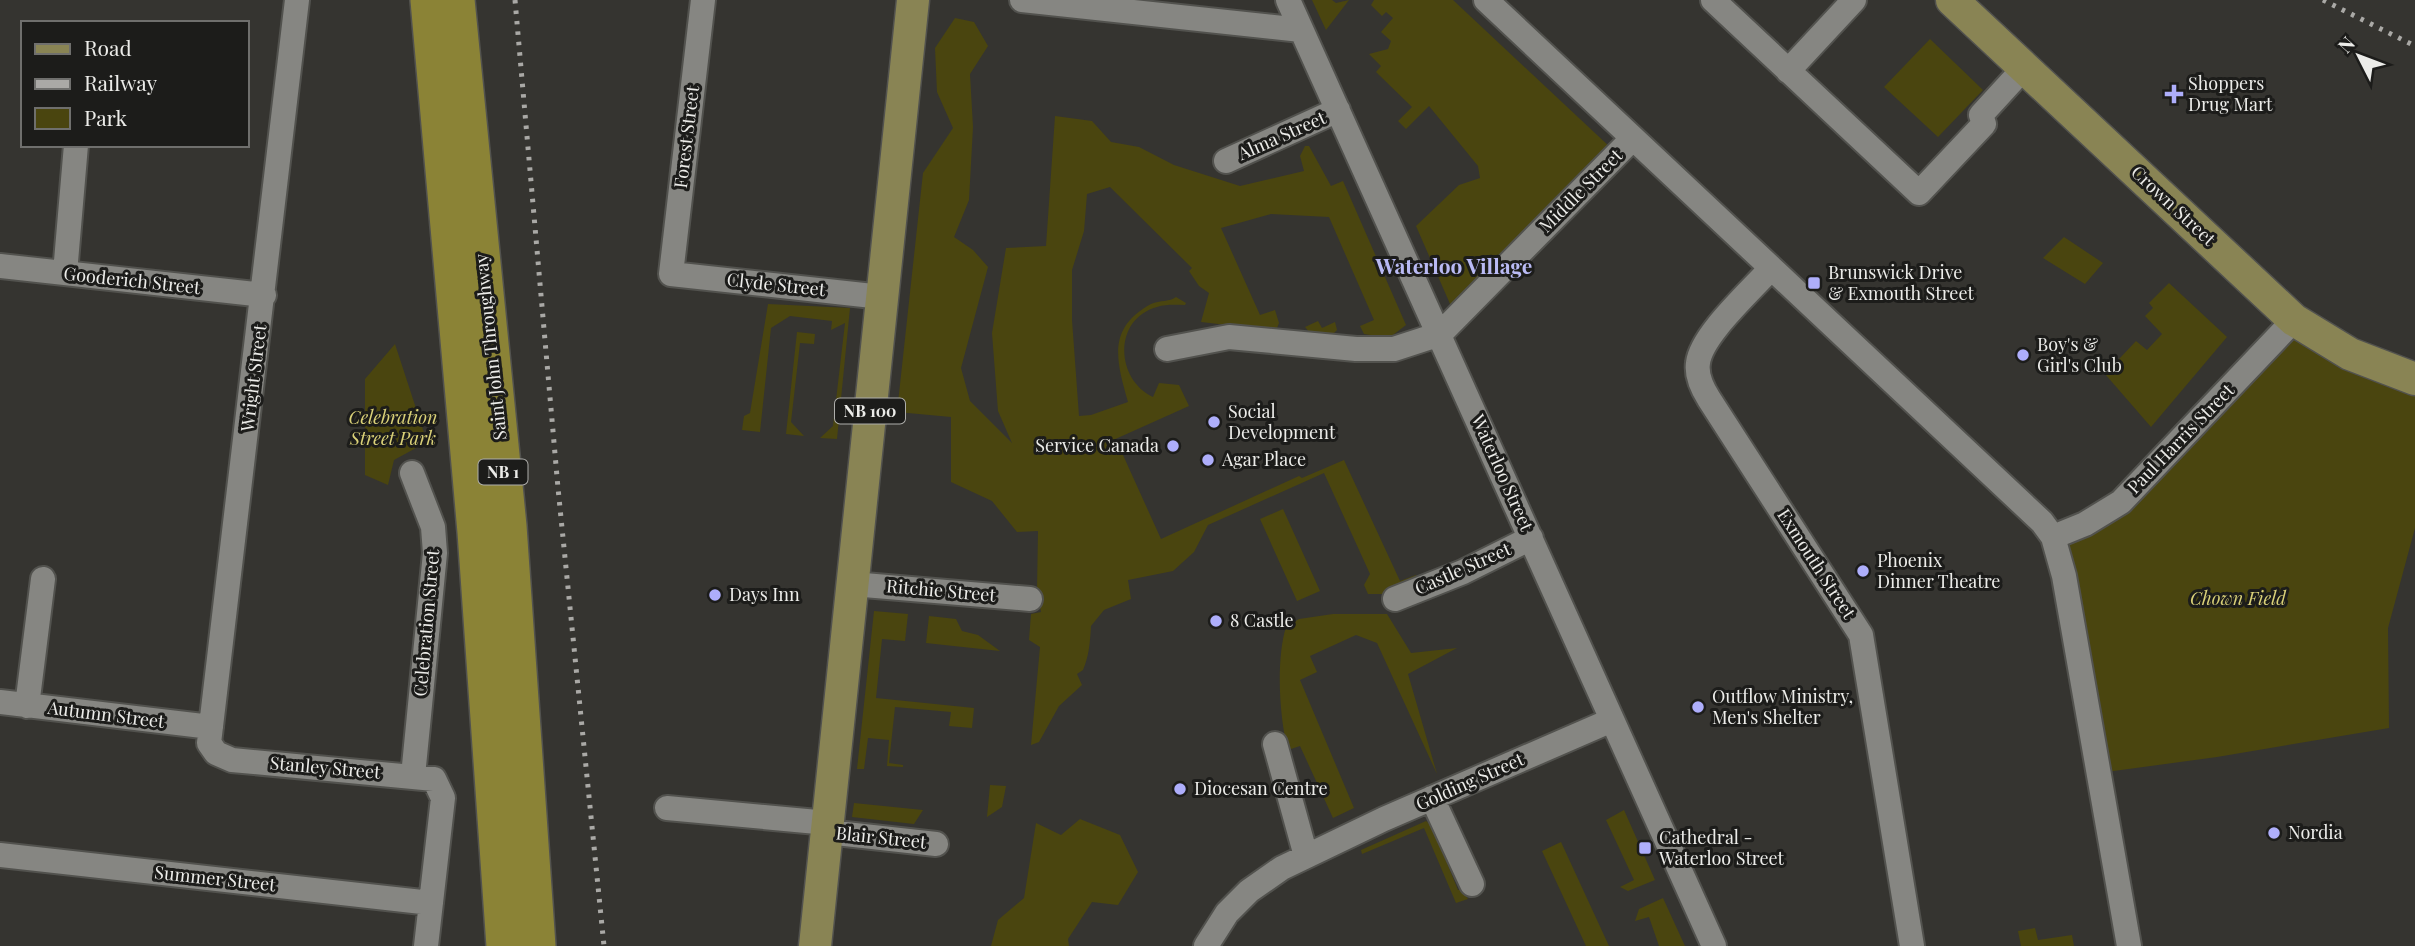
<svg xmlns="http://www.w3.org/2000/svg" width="2415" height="946" font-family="'Playfair Display',serif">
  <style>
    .green { fill: #4a450f }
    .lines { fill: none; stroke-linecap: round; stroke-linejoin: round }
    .minor-casing { stroke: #52524e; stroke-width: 28 }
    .major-casing { stroke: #52524e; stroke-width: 35 }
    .highway-casing { stroke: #52524e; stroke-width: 40 }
    .minor { stroke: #868682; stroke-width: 24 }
    .major { stroke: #898454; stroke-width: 32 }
    .highway { stroke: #8b8336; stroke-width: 37 }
    .rail { stroke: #aaa9a6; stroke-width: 5; stroke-dasharray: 3.5 7; stroke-linecap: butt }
    .poi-dot { fill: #aeaefb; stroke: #1c1c1a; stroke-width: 2.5 }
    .labels { text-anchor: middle; stroke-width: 6; stroke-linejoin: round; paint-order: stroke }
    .shield { fill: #1c1c1a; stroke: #aeaeab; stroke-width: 2 }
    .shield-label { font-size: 16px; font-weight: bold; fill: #ecece9 }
    .poi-label { font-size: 18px; fill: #ecece9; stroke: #1c1c1a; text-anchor: start }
    .street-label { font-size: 18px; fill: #ecece9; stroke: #1c1c1a }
    .park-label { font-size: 18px; font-style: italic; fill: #dad178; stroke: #1c1c1a }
    .quarter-label { font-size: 21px; font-weight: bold; fill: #b9baf3; stroke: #1c1c1a }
  </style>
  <rect width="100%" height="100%" fill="#353430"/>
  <path class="green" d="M1312,0H1332L1336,3L1349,0L1326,30Z
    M1374,0H1453L1612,149L1454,313L1416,226L1459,185L1480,178L1478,166L1429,106L1406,129L1398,121L1412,107L1376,72L1381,66L1369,54L1388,49L1391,41L1381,32L1393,18L1386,12L1382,16L1371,5Z
    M955,18L974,22L988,46L970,74L973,127L969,200L954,237L973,250L988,267L961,368L970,401L1012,443L998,411L992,333L1006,248L1046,246L1055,116L1092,121L1111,142L1139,147L1174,165L1240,186L1304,171L1300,156L1305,146H1309L1331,186L1343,181L1406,325L1389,338L1364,334L1360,326L1374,320L1329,217L1271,214L1221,228L1260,315L1275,310L1279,323L1277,328L1271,330L1201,322L1209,293L1199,286L1189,271L1192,268L1110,187L1087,194L1084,231L1072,270V320L1079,416L1091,415L1128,402C1116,360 1107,328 1151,304C1160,300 1170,302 1176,297L1186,303L1185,305C1176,305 1166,304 1157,307C1113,319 1115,379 1153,397L1159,383L1179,385L1189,406L1111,441L1118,444L1161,539L1299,476L1302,478L1344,460L1400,581L1416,575L1418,581L1385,594H1368L1364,585L1370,574L1324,473L1208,525L1194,552L1173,571L1128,580L1131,599L1104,610L1091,626C1090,643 1089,656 1083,670L1077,674L1082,685L1059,706L1039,742L1031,745L1040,647L1029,640L1031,614L1041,612L1037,591L1038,531L1017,532L992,501L951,482V417L897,412L923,173L953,128L937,92L935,48Z
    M1930,39L1983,90L1938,137L1884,87Z
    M2064,237L2103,263L2085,284L2043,258Z
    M2169,283L2227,337L2151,427L2105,374L2136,341L2147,350L2162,334L2145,316L2153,308L2149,303Z
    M768,304L850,308L837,439L820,438L833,426L845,323L831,330L832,321L790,316L771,328L760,432L742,430L744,416L750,413Z
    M2294,320L2415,379V528L2388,628L2389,728L2217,757L2099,773L2059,552Z
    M1318,321L1322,328L1335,322L1337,330L1332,335L1310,333L1305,327Z
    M797,332L815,334L814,344L800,343L791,422L804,436L786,434Z
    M395,344L427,442L394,460L388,485L365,475V379Z
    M1283,509L1320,591L1297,601L1260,519Z
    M874,611L908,614L905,641L882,639L876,698L974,708L972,728L949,726L951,712L895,707L889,763L903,765V767L887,766L889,740L868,738L864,769H857Z
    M1333,614H1387L1411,653L1457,648L1408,674L1437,774L1377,643L1356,635L1310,656L1317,672L1300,680L1354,808L1333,818L1300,746L1288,750C1279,717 1276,659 1286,627L1299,619Z
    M929,616L956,619L962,631L978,635L1000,651L926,643Z
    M990,785L1006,786L1002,807L987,817Z
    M854,803L923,810L914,824L852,817Z
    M1624,810L1655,880L1628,891L1620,887L1634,880L1606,820Z
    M1080,819L1120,835L1138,872L1118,905L1092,902L1068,939L1069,946H991L998,920L1024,898L1036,823L1061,835Z
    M1426,821L1432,826L1458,890L1462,889L1468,899L1456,903L1424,828L1362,854L1361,850Z
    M1561,842L1609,946H1586L1542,851Z
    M1663,898L1685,946H1659L1649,917L1635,921L1639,909Z
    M2035,928L2038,940L2072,935L2074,946H2021L2018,931Z"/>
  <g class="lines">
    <defs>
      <path id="minor" d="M297,0L209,743L216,753L232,760L434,779L443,798L426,946
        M703,0L671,274L882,297
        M1022,0L1301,30
        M1288,0L1714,946
        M1486,0L2042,522L2053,537L2064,576L2129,946
        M1713,0L1919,193L1984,124L1981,115L2024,68
        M1788,71L1854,0
        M1226,161L1338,110
        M0,266L264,295
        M1771,268C1752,290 1701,335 1698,363C1696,376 1702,388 1709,399L1861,635L1912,946
        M65,273L76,145
        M1167,349L1229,337L1356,349H1394L1440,334L1633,138
        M412,473L433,527L435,553L413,776
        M2053,537L2085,524L2121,502L2294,320
        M852,584L1030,599
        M1395,599L1463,572L1531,538
        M0,702L211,727
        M27,706L43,579
        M1275,744L1306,856
        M1432,798L1472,884
        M667,808L828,823
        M827,832L936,844
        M0,855L431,903
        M1206,946L1227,913L1249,891L1282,868L1384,819L1612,720"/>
      <path id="major" d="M1952,0L2294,320L2350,354L2415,379
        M815,946L913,0"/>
      <path id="highway" d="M429,0L476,532L505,946
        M456,0L508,526L537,946"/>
    </defs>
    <use href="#minor" class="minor-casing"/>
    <use href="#major" class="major-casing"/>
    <use href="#highway" class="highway-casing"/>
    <use href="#minor" class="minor"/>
    <use href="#major" class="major"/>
    <use href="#highway" class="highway"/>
    <path class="rail" d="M515,0L558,488L604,946
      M2323,0L2415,46"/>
  </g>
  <g class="poi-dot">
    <path d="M2170.5 83.5h7v7h7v7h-7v7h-7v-7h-7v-7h7z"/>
    <rect x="1807" y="276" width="14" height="14" rx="3.5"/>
    <circle cx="2023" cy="355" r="7"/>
    <circle cx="1214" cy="422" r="7"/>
    <circle cx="1173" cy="446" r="7"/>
    <circle cx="1208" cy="460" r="7"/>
    <circle cx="1863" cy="571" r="7"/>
    <circle cx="715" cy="595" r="7"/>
    <circle cx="1216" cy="621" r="7"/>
    <circle cx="1698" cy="707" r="7"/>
    <circle cx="1180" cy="789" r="7"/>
    <circle cx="2274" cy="833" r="7"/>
    <rect x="1638" y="841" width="14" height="14" rx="3.5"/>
  </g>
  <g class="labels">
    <g class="shield">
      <rect x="835" y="398.5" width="70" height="25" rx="5"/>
      <rect x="478.5" y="459.5" width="49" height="25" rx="5"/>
    </g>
    <g class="shield-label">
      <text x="870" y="417">NB 100</text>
      <text x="503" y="478">NB 1</text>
    </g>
    <g class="poi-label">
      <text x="2188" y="90">Shoppers<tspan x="2188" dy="21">Drug Mart</tspan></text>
      <text x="1828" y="279">Brunswick Drive<tspan x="1828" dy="21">&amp; Exmouth Street</tspan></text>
      <text x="2037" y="351">Boy's &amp;<tspan x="2037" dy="21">Girl's Club</tspan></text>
      <text x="1228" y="418">Social<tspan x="1228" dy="21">Development</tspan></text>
      <text x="1159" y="452" text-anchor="end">Service Canada</text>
      <text x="1222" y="466">Agar Place</text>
      <text x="1877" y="567">Phoenix<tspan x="1877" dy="21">Dinner Theatre</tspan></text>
      <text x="729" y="601">Days Inn</text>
      <text x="1230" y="627">8 Castle</text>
      <text x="1712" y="703">Outflow Ministry,<tspan x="1712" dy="21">Men's Shelter</tspan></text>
      <text x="1194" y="795">Diocesan Centre</text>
      <text x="2288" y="839">Nordia</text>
      <text x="1659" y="844">Cathedral -<tspan x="1659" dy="21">Waterloo Street</tspan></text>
    </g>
    <g class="street-label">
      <text transform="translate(1282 136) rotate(-24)" y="6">Alma Street</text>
      <text transform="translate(687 137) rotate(-83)" y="6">Forest Street</text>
      <text transform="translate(1581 191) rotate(-45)" y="6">Middle Street</text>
      <text transform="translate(2173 206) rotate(43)" y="6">Crown Street</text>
      <text transform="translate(132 281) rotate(6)" y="6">Gooderich Street</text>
      <text transform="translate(776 285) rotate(6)" y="6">Clyde Street</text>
      <text transform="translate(491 347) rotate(-96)" y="6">Saint John Throughway</text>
      <text transform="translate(254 378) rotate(-83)" y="6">Wright Street</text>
      <text transform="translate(2181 439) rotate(-46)" y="6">Paul Harris Street</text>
      <text transform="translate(1502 473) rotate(66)" y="6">Waterloo Street</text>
      <text transform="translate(1816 564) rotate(57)" y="6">Exmouth Street</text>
      <text transform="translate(1463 569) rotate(-24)" y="6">Castle Street</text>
      <text transform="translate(941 591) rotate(5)" y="6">Ritchie Street</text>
      <text transform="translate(427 623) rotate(-85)" y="6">Celebration Street</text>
      <text transform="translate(106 715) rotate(7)" y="6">Autumn Street</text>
      <text transform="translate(325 768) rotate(5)" y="6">Stanley Street</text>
      <text transform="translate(1470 782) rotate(-24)" y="6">Golding Street</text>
      <text transform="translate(881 838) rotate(6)" y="6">Blair Street</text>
      <text transform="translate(215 879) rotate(6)" y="6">Summer Street</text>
    </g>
    <g class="park-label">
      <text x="393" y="424">Celebration<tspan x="393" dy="21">Street Park</tspan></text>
      <text x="2238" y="605">Chown Field</text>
    </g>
    <g class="quarter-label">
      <text x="1454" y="274">Waterloo Village</text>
    </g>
  </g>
  <rect x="21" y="21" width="228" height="126" fill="#1c1c1a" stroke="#6f6f6d" stroke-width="2"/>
  <rect x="35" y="44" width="35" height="10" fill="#898454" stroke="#6f6f6d" stroke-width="2"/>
  <text x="84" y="56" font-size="21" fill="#ecece9">Road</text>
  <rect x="35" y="79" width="35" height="10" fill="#aaa9a6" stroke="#6f6f6d" stroke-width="2"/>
  <text x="84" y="91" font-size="21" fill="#ecece9">Railway</text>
  <rect x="35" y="108" width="35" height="21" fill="#4a450f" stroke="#6f6f6d" stroke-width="2"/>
  <text x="84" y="126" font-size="21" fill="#ecece9">Park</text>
  <g transform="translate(2359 56) rotate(312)" stroke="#1c1c1a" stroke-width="5" paint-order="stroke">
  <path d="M0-5L12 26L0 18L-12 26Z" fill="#ecece9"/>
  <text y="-10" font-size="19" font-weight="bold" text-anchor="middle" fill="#ecece9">N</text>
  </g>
</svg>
